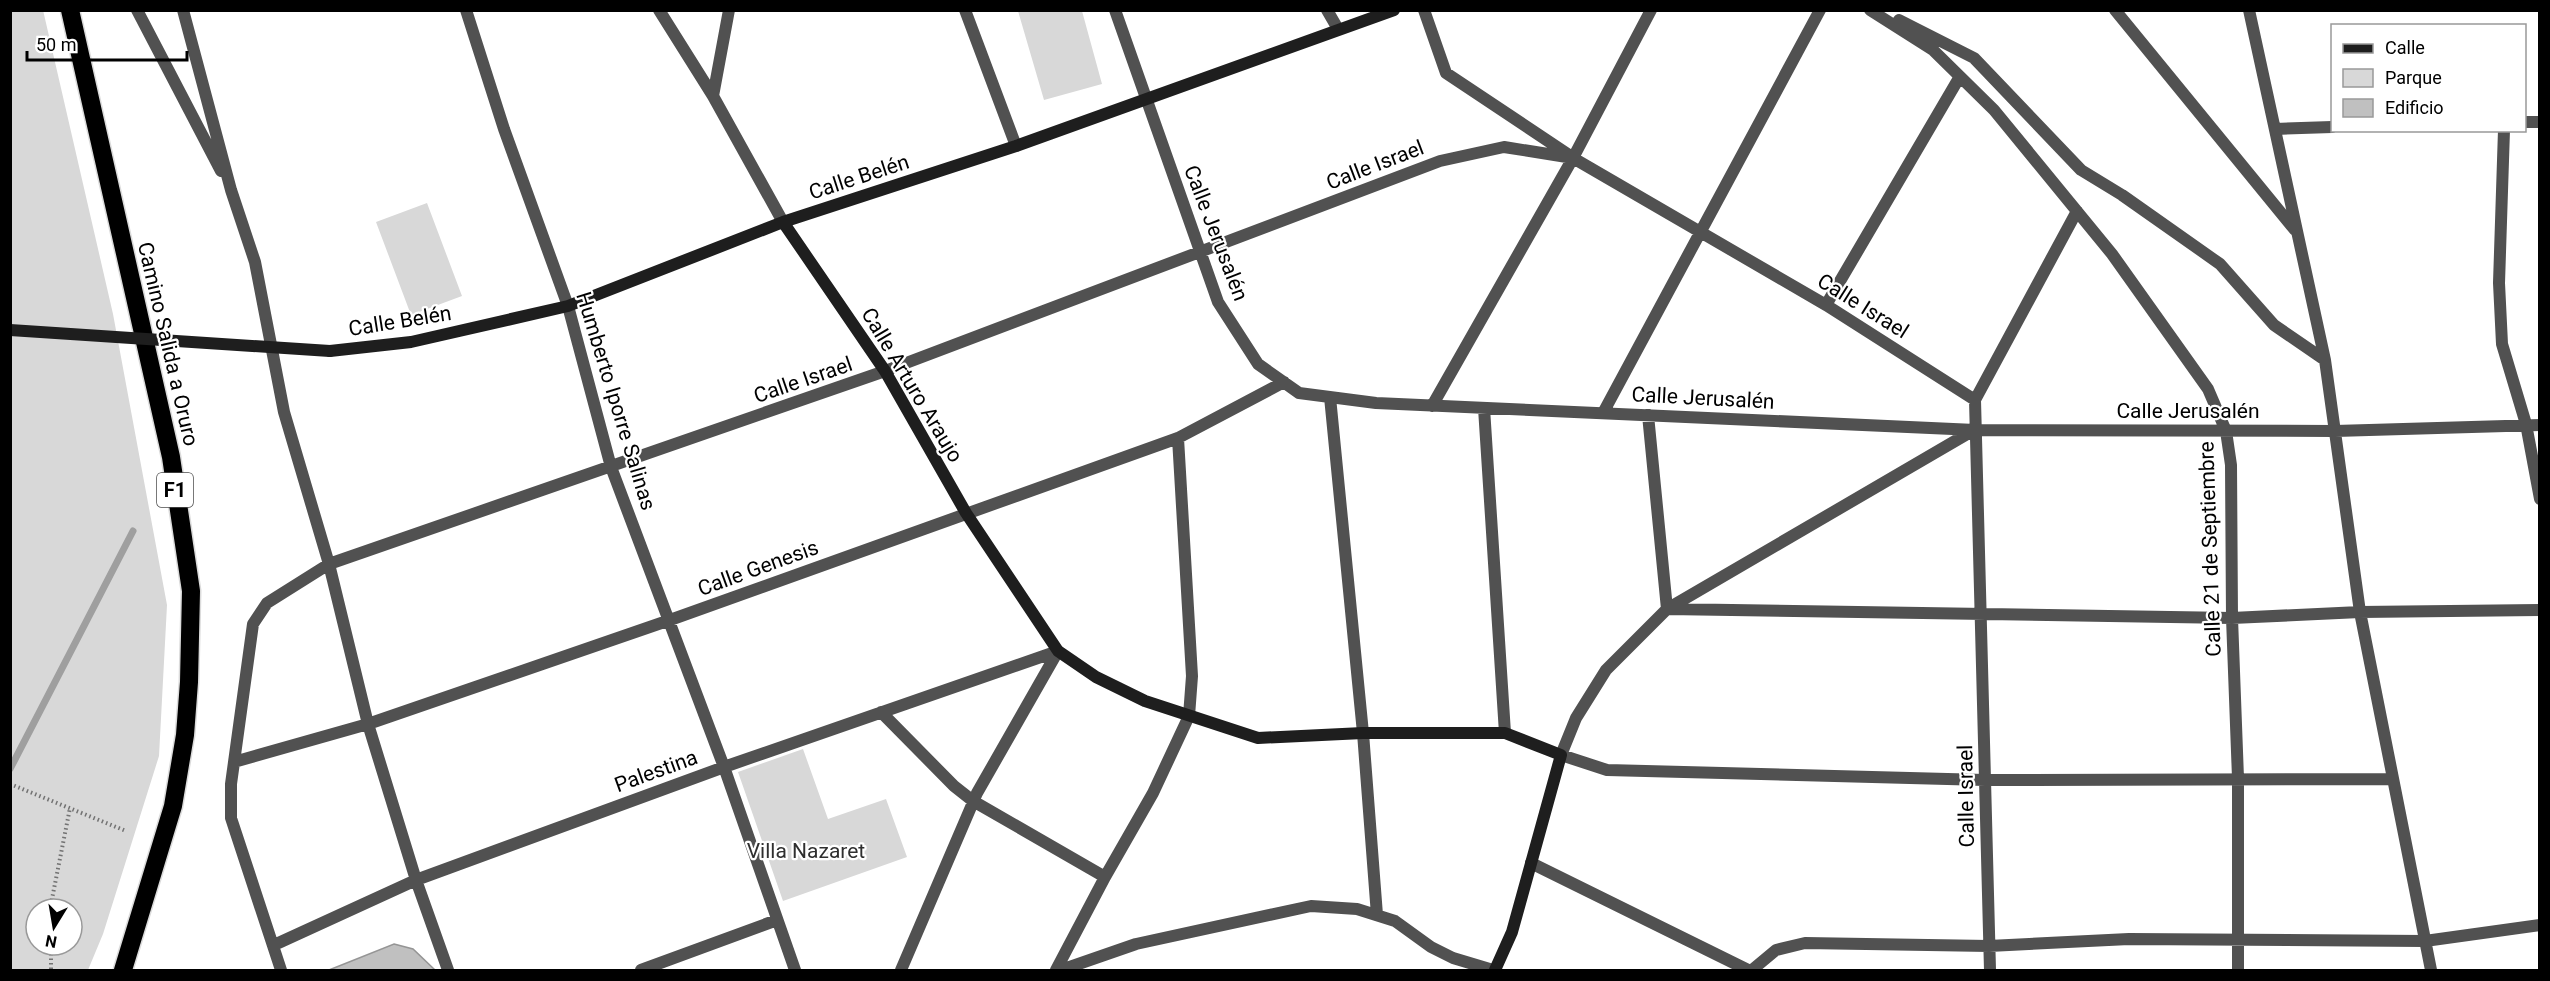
<svg xmlns="http://www.w3.org/2000/svg" width="2550" height="981" font-family="Roboto,sans-serif">
  <style>
    .green { fill: #d8d8d8; fill-rule: evenodd }
    .lines { fill: none; stroke-linecap: round; stroke-linejoin: round }
    .stream { stroke: #9f9f9f; stroke-width: 7 }
    .building { fill: #c0c0c0; stroke: #959595; stroke-width: 1.5 }
    .highway-casing { stroke: #dbdbdb; stroke-width: 21 }
    .path { stroke: #737373; stroke-width: 4; stroke-dasharray: 1.5 3; stroke-linecap: butt }
    .street { stroke: #515151; stroke-width: 12 }
    .secondary { stroke: #1e1e1e; stroke-width: 12 }
    .highway { stroke: #000; stroke-width: 18 }
    .secondary-bridge { stroke: #1e1e1e; stroke-width: 12 }
    .labels { text-anchor: middle; stroke-width: 4.5; stroke-linejoin: round; paint-order: stroke }
    .shield { fill: #fff; stroke: #4c4c4c; stroke-width: 1.5 }
    .shield-label { font-size: 20px; font-weight: bold; fill: #000 }
    .street-label { font-size: 21px; fill: #000; stroke: #fff }
    .park-label { font-size: 21px; fill: #2f2f2f; stroke: #fff }
  </style>
  <rect width="100%" height="100%" fill="#fff"/>
  <path class="green" d="M43,10L113,314L167,605L159,756L103,934L88,970H11L10,11ZM36,909H72V945H36Z
    M1018,11H1082L1102,84L1044,100Z
    M427,203L462,296L411,315L376,222Z
    M803,749L828,819L886,799L907,857L783,901L738,772Z"/>
  <g class="lines">
    <path class="stream" d="M10,769L133,531"/>
  </g>
  <path class="building" d="M394,944L413,949L435,970H329Z"/>
  <g class="lines">
    <defs>
      <path id="highway" d="M70,10L171,457L191,591L189,682L185,735L173,806L123,970"/>
    </defs>
    <use href="#highway" class="highway-casing"/>
    <path class="path" d="M10,784L126,831
      M50,909L70,808
      M51,945V970"/>
    <path class="street" d="M137,10L221,171
      M183,10L231,190L255,262L284,412L329,564L368,724L416,880L448,970
      M466,10L504,129L568,306L611,467L724,767L795,970
      M659,10L713,96L783,222
      M965,10L1016,146
      M1115,10L1218,302L1258,364L1299,393L1376,403L1975,430L2335,431L2540,425
      M1327,10L1338,29
      M1424,10L1446,73L1569,155
      M1870,10L1933,50L1994,110L2112,254L2208,389L2226,431L2231,465L2232,618L2238,778V970
      M2115,10L2295,230
      M2249,10L2325,360L2360,612L2431,970
      M1899,20L1974,58L2081,170L2122,195L2220,264L2274,325L2325,360
      M713,96L729,10
      M2524,122H2540
      M2275,129L2332,127
      M2504,130L2499,283L2502,344L2526,424L2540,499
      M1826,305L1959,78
      M1330,397L1363,733L1377,915
      M1975,400L2077,211
      M1432,406L1573,158L1651,10
      M1484,408L1505,733
      M1603,413L1820,10
      M1648,415L1667,609L2232,618L2360,612L2540,610
      M1974,430L1667,609L1606,670L1576,718L1561,755L1607,770L1985,780L2392,779
      M881,712L954,786L973,801L1105,877
      M234,762L368,724L670,620L1178,438L1284,382
      M1531,863L1748,970
      M274,945L416,880L724,767L1058,651
      M281,970L231,818V784L253,624L267,603L329,564L885,371L1440,161L1504,147L1573,158L1826,305L1975,400L1990,970
      M641,970L777,920
      M901,970L977,793L1058,651
      M1056,970L1105,877L1153,793L1189,716L1192,676L1178,438
      M1061,970L1136,944L1311,906L1357,909L1395,921L1431,947L1453,958L1493,970
      M1752,970L1776,950L1805,943L1989,946L2129,939L2425,941L2540,925"/>
    <path class="secondary" d="M783,222L885,371L966,513L1058,651L1096,677L1145,701L1258,738L1363,733H1505L1561,755L1512,932L1495,970
      M330,351L411,342L568,306L783,222L1016,146L1394,10"/>
    <use href="#highway" class="highway"/>
    <path class="secondary-bridge" d="M10,330L330,351"/>
  </g>
  <g class="labels">
    <rect class="shield" x="157" y="473" width="36" height="34" rx="4.5"/>
    <g class="shield-label">
      <text x="175" y="497">F1</text>
    </g>
    <g class="street-label">
      <text transform="translate(1375 165) rotate(-21)" y="7">Calle Israel</text>
      <text transform="translate(859 177) rotate(-18)" y="7">Calle Belén</text>
      <text transform="translate(1216 233) rotate(69)" y="7">Calle Jerusalén</text>
      <text transform="translate(1863 306) rotate(32)" y="7">Calle Israel</text>
      <text transform="translate(400 321) rotate(-9)" y="7">Calle Belén</text>
      <text transform="translate(168 344) rotate(77)" y="7">Camino Salida a Oruro</text>
      <text transform="translate(803 380) rotate(-19)" y="7">Calle Israel</text>
      <text transform="translate(912 385) rotate(59)" y="7">Calle Arturo Araujo</text>
      <text transform="translate(1703 398) rotate(3)" y="7">Calle Jerusalén</text>
      <text transform="translate(616 401) rotate(73)" y="7">Humberto Iporre Salinas</text>
      <text x="2188" y="418">Calle Jerusalén</text>
      <text transform="translate(2210 549) rotate(-92)" y="7">Calle 21 de Septiembre</text>
      <text transform="translate(758 568) rotate(-20)" y="7">Calle Genesis</text>
      <text transform="translate(656 771) rotate(-20)" y="7">Palestina</text>
      <text transform="translate(1966 796) rotate(-91)" y="7">Calle Israel</text>
    </g>
    <g class="park-label">
      <text x="806" y="858">Villa Nazaret</text>
    </g>
  </g>
  <rect width="2550" height="981" fill="none" stroke="#000000" stroke-width="24"/>
  <rect x="2331" y="24" width="195" height="108" fill="#ffffff" stroke="#999999" stroke-width="1.5"/>
  <rect x="2343" y="44" width="30" height="9" fill="#1e1e1e" stroke="#999999" stroke-width="1.5"/>
  <text x="2385" y="54" font-size="18" fill="#000000">Calle</text>
  <rect x="2343" y="69" width="30" height="18" fill="#d8d8d8" stroke="#999999" stroke-width="1.5"/>
  <text x="2385" y="84" font-size="18" fill="#000000">Parque</text>
  <rect x="2343" y="99" width="30" height="18" fill="#c0c0c0" stroke="#999999" stroke-width="1.5"/>
  <text x="2385" y="114" font-size="18" fill="#000000">Edificio</text>
  <g transform="translate(54 927) rotate(191)"><circle r="28" fill="#ffffff" stroke="#999999" stroke-width="1.5"/>
  <path d="M0-4.5L10 22L0 15L-10 22Z" fill="#000000"/>
  <text y="-9" font-size="16" font-weight="bold" text-anchor="middle" fill="#000000">N</text>
  </g>
  <path d="M27 51v9h160v-9" fill="none" stroke="#000000" stroke-width="3"/>
  <text x="36" y="51" font-size="18" fill="#000000" stroke="#ffffff" stroke-width="4.5" paint-order="stroke">50 m</text>
</svg>
